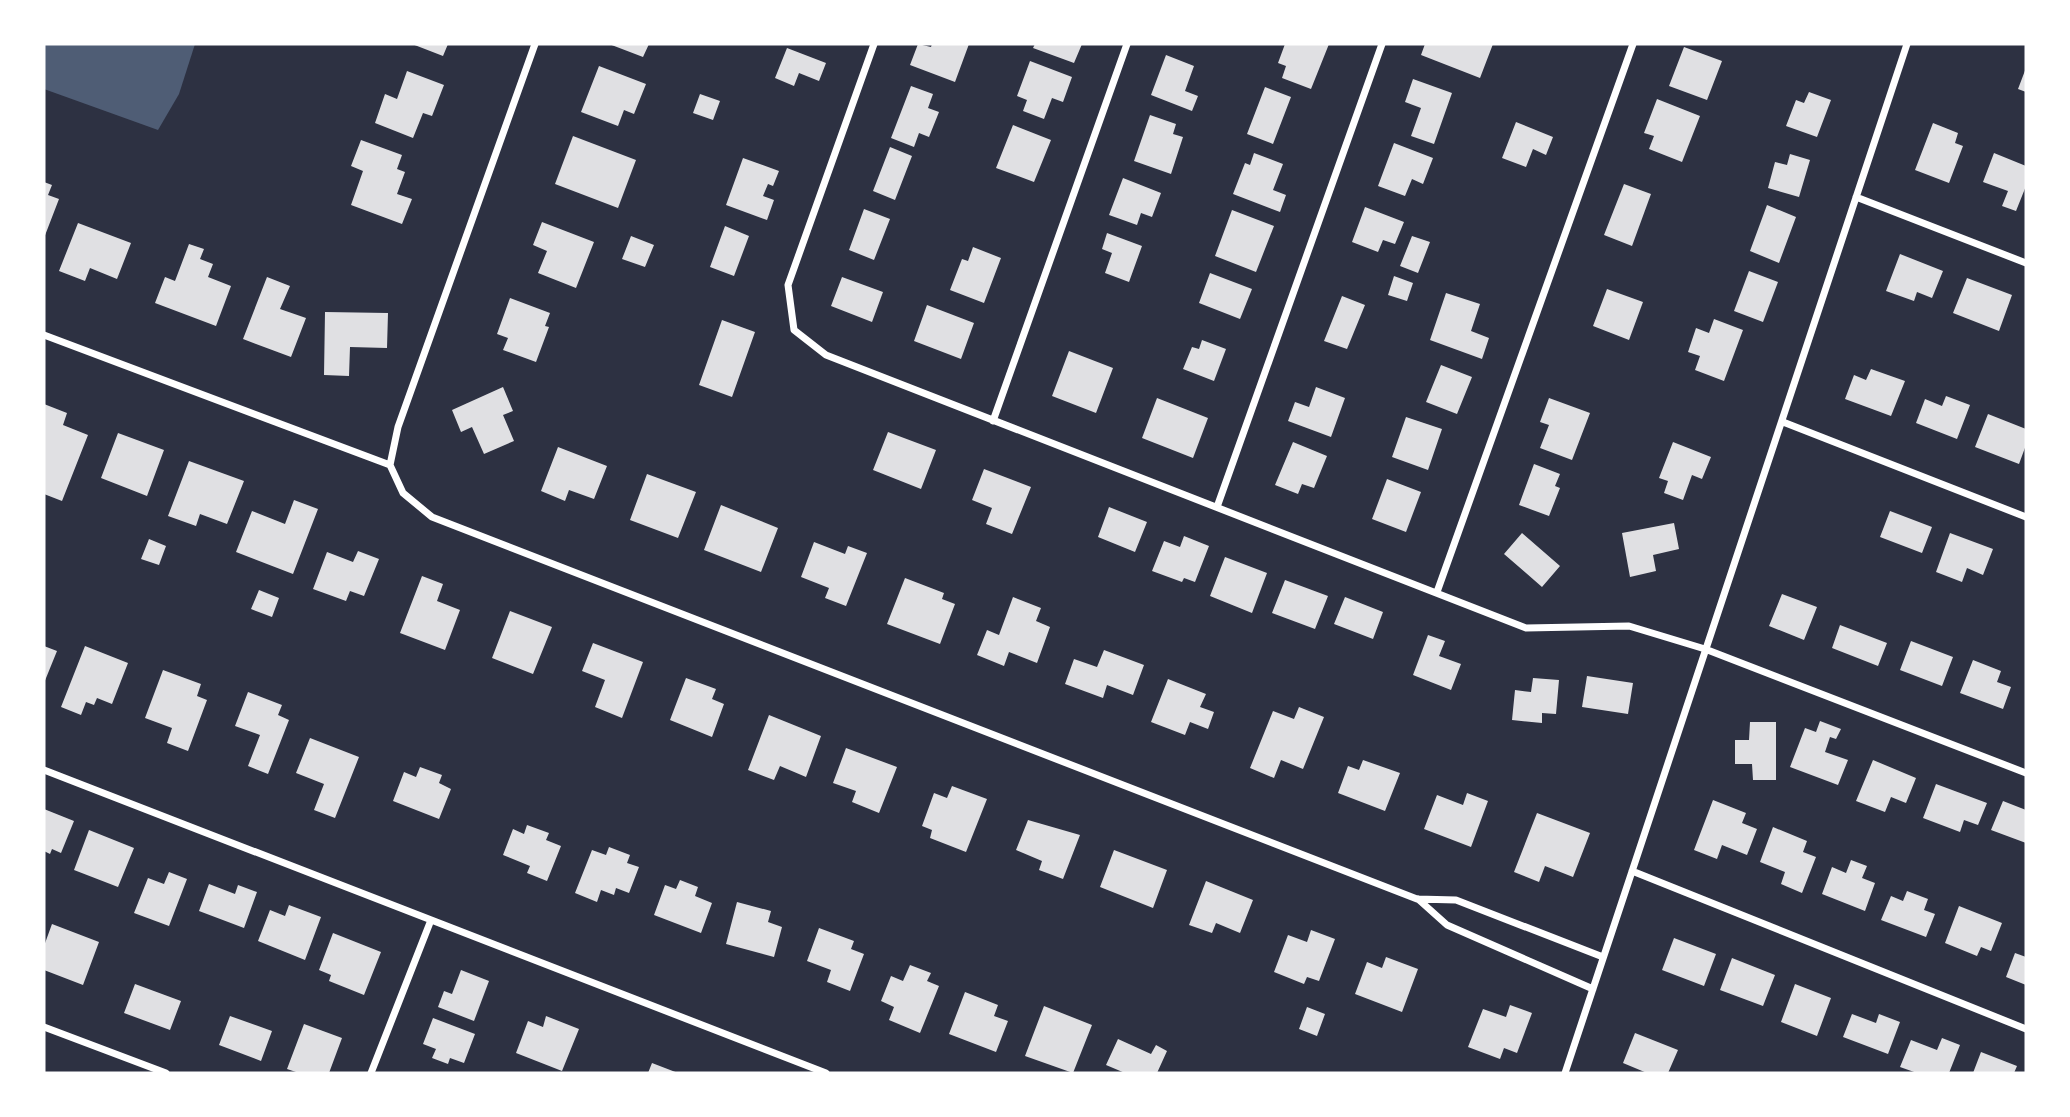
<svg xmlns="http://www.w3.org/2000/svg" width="2070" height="1117" font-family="'Fira Sans Condensed',sans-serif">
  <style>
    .water { fill: #4f5d75 }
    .building { fill: #e0e0e3 }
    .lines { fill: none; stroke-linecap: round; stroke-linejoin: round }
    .minor { stroke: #fff; stroke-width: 7 }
  </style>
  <rect width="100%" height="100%" fill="#2d3142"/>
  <path class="water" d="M44,44H195L179,94L158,130L44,89Z"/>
  <path class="building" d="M412,44H448L443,56Z
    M609,44H649L643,57Z
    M918,44L931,47L932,44H969L955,82L910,65Z
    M1035,44H1082L1074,63L1033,48Z
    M1285,44H1329L1311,89L1282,78L1286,66L1278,63Z
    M1425,44H1493L1480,78L1421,55Z
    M1684,47L1722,61L1707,100L1669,86Z
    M787,48L826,63L819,81L799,73L794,86L775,78Z
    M1166,55L1194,66L1185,91L1198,96L1192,111L1151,95Z
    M1030,61L1072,77L1063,102L1052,98L1044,119L1023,111L1027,100L1017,96Z
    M599,66L646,84L634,114L624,110L618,126L581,112Z
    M2026,68V92L2018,89Z
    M407,71L444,85L432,116L423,113L413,138L375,123L385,94L397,99Z
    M1413,79L1452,93L1434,144L1411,136L1421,108L1405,102Z
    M911,86L933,94L928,108L939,112L929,137L919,133L914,147L891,138Z
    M1265,87L1291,97L1273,144L1247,134Z
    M1809,92L1831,100L1817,137L1786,126L1796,100L1804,103Z
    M700,94L720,101L713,120L693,113Z
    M1657,99L1700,116L1682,162L1649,149L1654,136L1644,133Z
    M1150,115L1176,124L1173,134L1183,137L1171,174L1134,161Z
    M1516,122L1553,137L1546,155L1533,149L1526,167L1502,158Z
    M1933,123L1958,133L1955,143L1963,146L1949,183L1915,170Z
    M1013,125L1051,140L1034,182L996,168Z
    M573,136L636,160L618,208L555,184Z
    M361,140L402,155L397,169L405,172L397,194L412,199L402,224L351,205L363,171L351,166Z
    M1394,143L1433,158L1423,184L1412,179L1405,196L1378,186Z
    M890,147L912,156L895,200L873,191Z
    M1254,153L1283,164L1273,190L1286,195L1280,212L1233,194L1245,163L1250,165Z
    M1994,153L2026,166V186L2016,211L2002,206L2008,191L1983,182Z
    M1790,154L1810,160L1799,197L1768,188L1775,162L1787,165Z
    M743,158L779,171L773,186L768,184L763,196L774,200L767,220L726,205Z
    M1123,178L1161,193L1152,217L1141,213L1137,225L1109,215Z
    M44,182L52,185L48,195L59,199L44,238Z
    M1624,184L1651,194L1632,246L1604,235Z
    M1767,205L1796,217L1779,263L1750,251Z
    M1365,207L1404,222L1395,244L1383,240L1378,252L1352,242Z
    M864,209L890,219L874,260L849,250Z
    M1232,210L1274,226L1256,272L1215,256Z
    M542,222L594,242L576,288L538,273L547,251L533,245Z
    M78,223L131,243L117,279L90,268L85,281L59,271Z
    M725,226L749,236L734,276L710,267Z
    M1107,233L1142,246L1129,282L1105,273L1112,253L1102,249Z
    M631,236L654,245L645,267L622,259Z
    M1412,236L1430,242L1418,273L1400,266Z
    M189,244L204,249L200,259L213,264L208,277L231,286L216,326L155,303L165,277L175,281Z
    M973,247L1001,258L984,303L950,290L962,259L968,261Z
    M1900,254L1943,271L1932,298L1917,292L1914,301L1886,291Z
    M1749,271L1778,282L1763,322L1734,311Z
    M1210,273L1252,289L1240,319L1199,303Z
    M1394,276L1413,283L1407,301L1388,295Z
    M267,277L290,286L280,309L306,318L291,357L243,339Z
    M842,277L883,292L872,322L831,306Z
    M1967,278L2012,295L1999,331L1953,313Z
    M1607,289L1643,302L1629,340L1593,326Z
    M1446,293L1480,304L1471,331L1489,338L1482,359L1430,340Z
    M1342,296L1365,305L1347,349L1324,341Z
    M510,298L550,313L545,326L549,327L536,362L503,350L508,338L497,334Z
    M927,305L974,323L961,359L914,341Z
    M325,312L388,313L387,348L350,347L349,376L324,375Z
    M1714,319L1743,330L1724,381L1695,370L1700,356L1688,352L1696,328L1709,333Z
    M722,320L755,332L732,397L699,385Z
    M1202,340L1226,349L1214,381L1183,369L1192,347L1199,349Z
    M1069,351L1113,368L1096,413L1052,396Z
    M1441,365L1472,377L1457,414L1426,402Z
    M1871,369L1905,381L1891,416L1845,399L1854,375L1866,380Z
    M503,387L513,411L503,415L514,441L484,454L472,427L461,432L452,410Z
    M1316,387L1345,398L1331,437L1288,421L1295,402L1309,407Z
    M1946,396L1970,405L1957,439L1916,423L1925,399L1942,406Z
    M1157,398L1208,418L1193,458L1142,438Z
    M1549,398L1590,413L1572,460L1540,448L1549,425L1540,422Z
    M44,404L67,413L63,425L88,435L62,501L44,494Z
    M1988,414L2026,429V445L2019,464L1975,447Z
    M1406,417L1442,429L1428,470L1392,457Z
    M888,432L936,450L921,489L873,470Z
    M118,433L164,450L147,496L101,478Z
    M1293,442L1327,456L1314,488L1302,484L1298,494L1275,485Z
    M1673,442L1711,457L1702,479L1692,475L1683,500L1664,493L1668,481L1659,478Z
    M558,447L607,466L594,499L569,490L565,501L541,491Z
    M189,461L244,481L227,524L200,514L196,526L168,516Z
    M1534,464L1560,474L1555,486L1560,488L1549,516L1519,505Z
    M984,469L1031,487L1012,534L986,524L992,508L972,500Z
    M647,474L696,492L678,538L630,520Z
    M1387,479L1421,492L1406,532L1372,519Z
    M294,500L318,509L293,574L236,552L252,511L285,524Z
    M721,505L778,528L761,572L704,550Z
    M1109,507L1147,522L1135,552L1098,537Z
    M1890,511L1932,527L1922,553L1880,537Z
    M1674,523L1679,549L1653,555L1656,571L1630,577L1622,533Z
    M1522,533L1560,566L1542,587L1504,554Z
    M1950,533L1993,549L1983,575L1967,568L1962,582L1936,572Z
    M1184,536L1209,546L1195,582L1184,578L1182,582L1152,571L1164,541L1180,547Z
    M149,539L166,546L159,565L141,559Z
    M814,542L845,554L848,546L867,553L846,606L825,598L829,588L801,577Z
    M358,551L379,559L364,596L350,591L346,601L313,589L327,552L353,562Z
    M1225,557L1267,573L1252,613L1210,596Z
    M422,576L443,584L437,601L460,610L445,650L400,633Z
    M905,578L944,593L942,599L955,604L940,644L887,624Z
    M1285,580L1328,596L1315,629L1272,613Z
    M259,590L279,598L272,617L251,609Z
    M1782,594L1817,607L1804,640L1769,626Z
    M1013,597L1041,608L1036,621L1050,627L1037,663L1009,652L1004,666L977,655L987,630L999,635Z
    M1345,597L1383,612L1373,639L1334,624Z
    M510,611L552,627L533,674L492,658Z
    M1840,625L1887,643L1878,666L1832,648Z
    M1428,635L1445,641L1439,656L1461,664L1451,690L1413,675Z
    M1911,641L1953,657L1942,686L1900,670Z
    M593,643L643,662L622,718L595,707L605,680L582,671Z
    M44,646L57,651L44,683Z
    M85,646L128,663L112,704L97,698L94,705L86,702L81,715L61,707Z
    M1104,650L1144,665L1133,695L1107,685L1103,698L1065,684L1074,659L1097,667Z
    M1973,660L2001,671L1997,682L2011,687L2003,709L1960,693Z
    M163,670L201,684L197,696L207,700L188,751L167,743L172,728L145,718Z
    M1587,676L1633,683L1628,714L1582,707Z
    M686,678L716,689L712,699L724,704L712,737L670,720Z
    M1533,678L1559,680L1556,714L1542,713V723L1512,720L1515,690L1531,692Z
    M1168,679L1206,694L1200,707L1214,712L1208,729L1190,722L1185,735L1151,722Z
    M248,692L282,705L278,715L289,720L268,774L248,766L260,735L235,726Z
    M1299,707L1324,717L1303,769L1281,760L1274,778L1250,768L1273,711L1294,719Z
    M769,715L821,736L806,777L780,766L774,780L748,770Z
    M1820,721L1841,729L1836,739L1830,737L1825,752L1848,760L1838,785L1790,767L1805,728L1816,732Z
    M1750,722H1776V780H1753L1752,764H1735V740H1749Z
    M310,738L359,757L335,818L314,810L324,784L296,773Z
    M846,748L897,767L879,813L852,802L856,791L833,783Z
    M1363,760L1400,773L1385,811L1338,793L1348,766L1359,770Z
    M1873,760L1916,778L1906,803L1891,797L1885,812L1856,801Z
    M420,767L442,775L439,783L451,789L439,819L393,801L404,772L416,777Z
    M1936,784L1987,803L1978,825L1964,820L1960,832L1923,818Z
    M952,786L987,799L966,852L930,838L932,830L922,826L934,793L947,798Z
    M1467,793L1488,801L1471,847L1424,829L1437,795L1463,805Z
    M1713,800L1746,813L1742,823L1757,829L1747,855L1722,845L1717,859L1694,850Z
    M2003,801L2026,810V843L1991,830Z
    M44,809L74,821L61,853L52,849L50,854L44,851Z
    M1537,813L1590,833L1573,877L1545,866L1539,882L1514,872Z
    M1028,820L1080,835L1063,879L1039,870L1042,861L1016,850Z
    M527,825L549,833L546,840L561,846L547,881L527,873L530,866L503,855L513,829L524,834Z
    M1773,827L1807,841L1803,852L1816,857L1802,893L1781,884L1785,872L1760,862Z
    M89,830L134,848L118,887L74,870Z
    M609,847L630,855L627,863L639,867L629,893L616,888L614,895L601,890L597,902L575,893L592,850L606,855Z
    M1114,850L1167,870L1153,908L1100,887Z
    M1851,860L1867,866L1862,878L1875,883L1865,911L1822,894L1832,867L1846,873Z
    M169,872L187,879L169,926L134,913L148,878L164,884Z
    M680,880L698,887L695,896L712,903L701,933L654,915L665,885L676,889Z
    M1206,881L1253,900L1240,933L1216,923L1212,933L1189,925Z
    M209,884L235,894L238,885L257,892L244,928L199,911Z
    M1907,891L1928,899L1924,910L1935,914L1926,937L1881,920L1891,896L1903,901Z
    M737,902L771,911L768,922L782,927L774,957L726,944Z
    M289,905L321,917L305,960L258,941L270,910L285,916Z
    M1959,906L2002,923L1991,951L1981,947L1977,956L1945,943Z
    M52,924L99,942L83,985L44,970V946Z
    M819,928L854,941L851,949L864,954L850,991L827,982L831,970L807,961Z
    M1311,930L1335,939L1319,981L1307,977L1304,984L1274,972L1288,935L1307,942Z
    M333,933L381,952L364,995L329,981L331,975L319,970Z
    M1674,938L1716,954L1704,986L1662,970Z
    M2015,953L2026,957V985L2006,977Z
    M1386,957L1418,969L1402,1012L1355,994L1367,962L1382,968Z
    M1732,958L1775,975L1763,1006L1720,990Z
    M910,965L931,973L927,981L939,986L920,1033L889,1020L894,1007L881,1001L891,976L903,981Z
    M461,970L489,981L474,1021L438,1007L444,991L452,994Z
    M135,984L181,1001L170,1030L124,1013Z
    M1795,984L1831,998L1817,1036L1781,1022Z
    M965,992L998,1005L994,1016L1008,1021L996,1052L949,1034Z
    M1510,1005L1532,1013L1517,1053L1504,1048L1500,1059L1468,1047L1483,1009L1506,1017Z
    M1044,1006L1092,1025L1073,1073L1025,1056Z
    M1307,1007L1325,1014L1317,1036L1299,1029Z
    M1852,1014L1876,1023L1879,1014L1900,1022L1888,1054L1843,1037Z
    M230,1016L272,1031L261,1061L219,1045Z
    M546,1016L579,1029L562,1071L516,1053L528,1021L543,1027Z
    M433,1018L475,1034L464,1063L450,1058L448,1064L432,1058L436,1049L423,1044Z
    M304,1024L342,1038L329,1073H299L287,1069Z
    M1635,1033L1678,1050L1668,1073H1647L1623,1063Z
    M1942,1038L1960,1045L1949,1073H1917L1900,1067L1911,1040L1937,1050Z
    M1118,1039L1151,1054L1156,1045L1167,1051L1157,1073H1125L1106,1065Z
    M1981,1052L2017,1066L2014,1073H1973Z
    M652,1063L678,1073H648Z"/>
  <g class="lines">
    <path class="minor" d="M535,44L398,427L390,465L403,493L432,517L1417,899L1456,900L1603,957
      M874,44L788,285L794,330L826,355L1526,628L1629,626L1705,649L2026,773
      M1856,197L2026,263
      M44,335L390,465
      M993,421L1127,44
      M1783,422L2026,517
      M1217,507L1382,44
      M1437,592L1633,44
      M44,770L826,1073
      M1632,871L2026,1029
      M1418,899L1447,925L1593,989
      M44,1027L166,1073
      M371,1073L431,920
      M1565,1073L1907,44"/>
  </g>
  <rect width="2070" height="1117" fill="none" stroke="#ffffff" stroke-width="91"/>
</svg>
